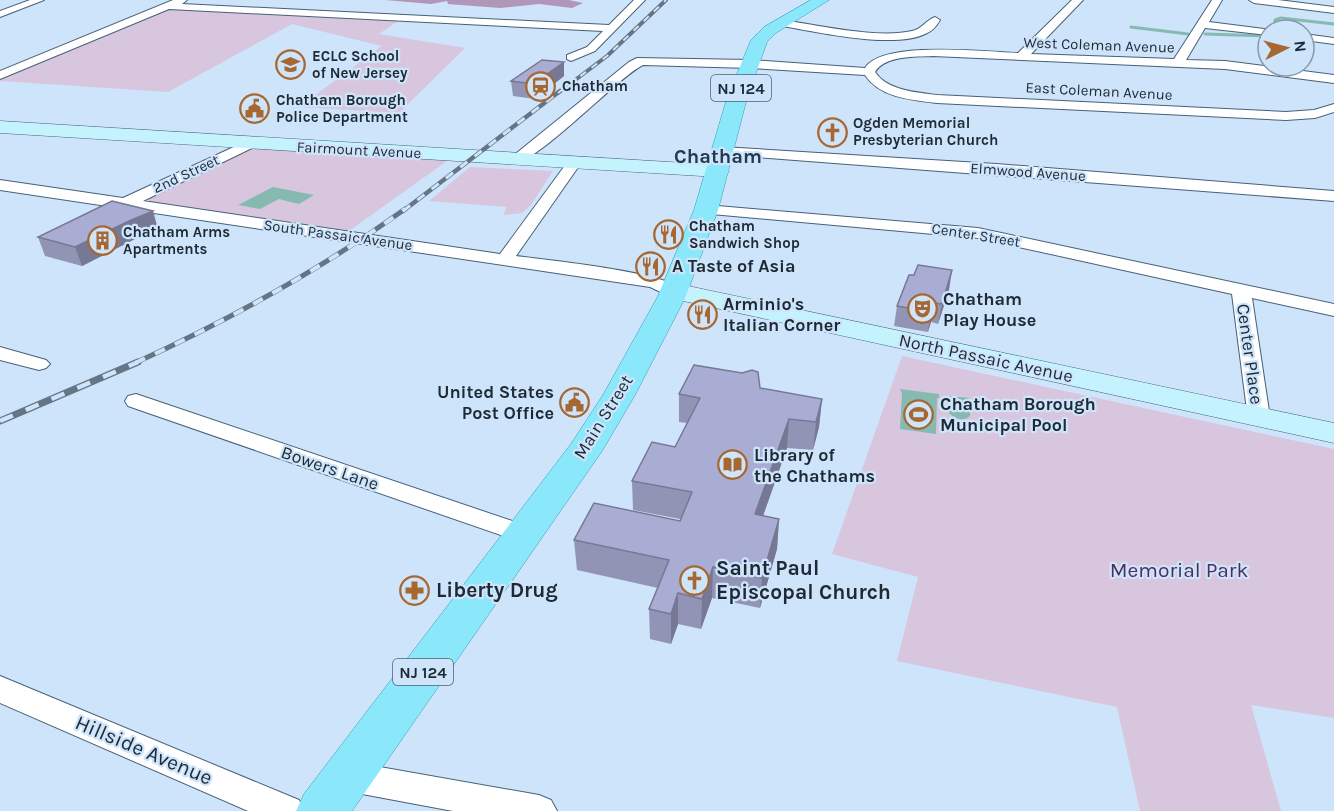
<svg xmlns="http://www.w3.org/2000/svg" width="1334" height="811" font-family="Karla,sans-serif">
  <style>
    .green { fill: #d8c6df }
    .forest { fill: #b097b9 }
    .water { fill: #86bab0 }
    .lines { fill: none; stroke-linecap: round; stroke-linejoin: round }
    .stream { stroke: #86bab0; stroke-width: 3 }
    .minor-casing { stroke: #476079; stroke-width: 2 }
    .secondary-casing { stroke: #476079; stroke-width: 1 }
    .primary-casing { stroke: #339bb3; stroke-width: 1 }
    .minor { fill: #fff; fill-rule: evenodd }
    .secondary { fill: #c5f3fd; fill-rule: evenodd }
    .primary { fill: #8be8fa; fill-rule: evenodd }
    .rail-far3-casing { stroke: #657585; stroke-width: 4 }
    .rail-far2-casing { stroke: #657585; stroke-width: 4.5 }
    .rail-far1-casing { stroke: #657585; stroke-width: 5 }
    .rail-casing { stroke: #657585; stroke-width: 7 }
    .rail-far3 { stroke: #cde4fb; stroke-width: 2; stroke-dasharray: 7; stroke-linecap: butt }
    .rail-far2 { stroke: #cde4fb; stroke-width: 3; stroke-dasharray: 9; stroke-linecap: butt }
    .rail-far1 { stroke: #cde4fb; stroke-width: 4; stroke-dasharray: 11; stroke-linecap: butt }
    .rail { stroke: #cde4fb; stroke-width: 4.5; stroke-dasharray: 14; stroke-linecap: butt }
    .wall { fill: #9194b5 }
    .shaded-wall { fill: #767894 }
    .building { fill: #a9acd3; stroke: #767894; stroke-width: 1.5 }
    .labels { text-anchor: middle; stroke-width: 4.5; stroke-linejoin: round; paint-order: stroke }
    .far-street-label { font-size: 15px; fill: #1e2934; stroke: #cde4fb }
    .far-poi-label { font-size: 15px; font-weight: bold; fill: #1e2934; stroke: #cde4fb; text-anchor: start }
    .shield { fill: #cde4fb; stroke: #526170; stroke-width: 1.5 }
    .shield-label { font-size: 16px; font-weight: bold; fill: #1e2934 }
    .poi-label { font-size: 18px; font-weight: bold; fill: #1e2934; stroke: #cde4fb; text-anchor: start }
    .street-label { font-size: 18px; fill: #1e2934; stroke: #cde4fb }
    .far-district-label { font-size: 20px; font-weight: bold; fill: #233b52; stroke: #cde4fb }
    .near-poi-label { font-size: 21px; font-weight: bold; fill: #1e2934; stroke: #cde4fb; text-anchor: start }
    .near-park-label { font-size: 21px; fill: #4f2d5b; stroke: #cde4fb }
    .near-street-label { font-size: 21px; fill: #1e2934; stroke: #cde4fb }
  </style>
  <rect width="100%" height="100%" fill="#cde4fb"/>
  <path class="green" d="M170,6L398,21L379,34L465,48L399,113L299,107L382,46L292,24L168,92L0,81V75Z
    M250,144L454,156L342,236L123,204Z
    M470,167L553,171L531,205L522,213L503,215L507,207L429,201Z
    M902,356L1334,449V718L1251,705L1281,811H1140L1117,707L897,661L918,577L832,554Z"/>
  <path class="forest" d="M385,0H569L583,3L572,8L539,4L500,8L448,4L447,1L431,4Z"/>
  <path class="water" d="M273,187L314,195L299,204L279,199L260,209L238,205Z
    M900,389L939,394V398H937L936,434L900,429L902,393Z
    M950,396L969,398L970,416C963,422 955,419 949,413Z"/>
  <g class="lines">
    <path class="stream" d="M1131,27L1188,34
      M1275,30V20L1281,18L1334,24
      M1205,34L1268,36"/>
    <defs>
      <path id="minor" d="M30,0H44L0,17V11Z
        M173,0H187L182,4L609,25L634,0H645L595,51L571,61L567,59V55L587,47L603,31L169,9L0,79V71Z
        M1072,0H1083L1031,54L1174,59L1212,0H1222L1209,22L1272,30H1268V35L1205,28L1186,60L1225,61L1334,75V83L1225,69L933,56C916,57 885,55 875,72C888,91 916,92 937,95L1286,112L1314,110L1334,104V112L1315,118L1286,120L937,103C912,100 880,98 865,75L750,68L643,65C616,78 533,169 510,163L508,160L629,62L637,58L750,60L865,68C882,40 988,52 1018,53Z
        M1249,0H1278L1334,7V13L1254,3Z
        M935,17L940,20C937,25 933,31 927,33C896,50 817,32 782,26L777,23L782,20C818,25 877,39 912,31C922,29 926,20 935,17Z
        M1304,34L1334,38V44L1304,40Z
        M249,140L256,144L254,147L143,201L500,254L569,160L574,159L581,163L516,256C545,260 670,272 683,291L681,295H667L650,287L0,190V180L123,198Z
        M722,147L996,164L1334,191V201L717,154L715,151Z
        M706,205L978,228L1334,304V316L1252,298L1270,418L1267,423L1259,425L1251,423L1248,418L1232,294L978,238L700,213L698,210L700,207Z
        M0,347L46,360L50,364L46,368L39,370L0,360Z
        M136,394L533,528L537,534L533,540L524,543L515,540L128,406L125,401L128,396Z
        M0,676L299,800L305,811H248L0,703Z
        M346,761L539,795L551,800L557,811H453L346,791L334,787L329,776L334,765Z"/>
      <path id="secondary" d="M0,121L718,165L726,166L729,171L726,176L718,177L0,133Z
        M674,283L1334,423V443L665,297L661,291L665,285Z"/>
      <path id="primary" d="M811,0H829L776,33L767,42L747,98L718,210L685,298L635,395L602,451L352,811H296L304,794L571,444L603,395L657,298L694,210L727,98L751,40L764,27Z"/>
    </defs>
    <use href="#minor" class="minor-casing"/>
    <use href="#secondary" class="secondary-casing"/>
    <use href="#primary" class="primary-casing"/>
    <use href="#minor" class="minor"/>
    <use href="#secondary" class="secondary"/>
    <use href="#primary" class="primary"/>
    <defs>
      <path id="rail-far3" d="M558,93L607,56L666,0"/>
      <path id="rail-far2" d="M403,211L560,91"/>
      <path id="rail-far1" d="M135,363C229,320 320,270 405,209"/>
      <path id="rail" d="M0,421L138,362"/>
    </defs>
    <use href="#rail-far3" class="rail-far3-casing"/>
    <use href="#rail-far2" class="rail-far2-casing"/>
    <use href="#rail-far1" class="rail-far1-casing"/>
    <use href="#rail" class="rail-casing"/>
    <use href="#rail-far3" class="rail-far3"/>
    <use href="#rail-far2" class="rail-far2"/>
    <use href="#rail-far1" class="rail-far1"/>
    <use href="#rail" class="rail"/>
  </g>
  <path class="wall" d="M564,62V76L535,99L513,96L511,81Z
    M158,229L135,239L82,266L45,256L38,237Z
    M949,290L938,324L931,322L928,332L894,326L897,306Z
    M760,388L822,399L819,427L813,450L787,448L763,516L779,519L777,549L760,608L712,598L701,629L678,624L671,644L650,639L649,609L658,588L577,570L574,540L680,521V519L633,510L632,481L675,447L687,423L679,422V394Z"/>
  <path class="shaded-wall" d="M564,62V76L535,99L533,84Z
    M153,211L158,229L135,239L82,266L75,247L129,221Z
    M952,270L949,290L938,324L942,304Z
    M934,303L931,322L928,332L931,312Z
    M822,399L819,427L813,450L816,422Z
    M789,419L787,448L753,544L755,514Z
    M779,519L777,549L760,608L762,578Z
    M713,567L712,598L701,629L702,599Z
    M678,593V624L671,644V614Z"/>
  <path class="building" d="M542,60L564,62L533,84L511,81Z
    M112,201L153,211L129,221L75,247L38,237Z
    M918,265L952,270L942,304L934,303L931,312L897,306L909,275H914Z
    M694,365L742,373L752,370L758,372L760,388L822,399L816,422L789,419L755,514L779,519L762,578L713,567L702,599L678,593L671,614L649,609L669,560L574,540L594,503L680,521L692,492L632,481L652,442L675,447L700,398L679,394Z"/>
  <defs>
    <symbol id="school-ring" viewBox="-11 -11 22 22"><circle r="9.5" fill="#cde4fb" stroke="#a76731" stroke-width="1.5"/><path d="M0-5L7-2L0 1L-7-2ZM-4 1L0 2.5L4 1V4Q0 6-4 4Z" fill="#a76731"/></symbol>
    <symbol id="station-ring" viewBox="-11 -11 22 22"><circle r="9.5" fill="#cde4fb" stroke="#a76731" stroke-width="1.5"/><path d="M-3-6H3Q5-6 5-4V2Q5 4 3 4L4.5 6H3L1.5 4h-3L-3 6H-4.5L-3 4Q-5 4-5 2V-4Q-5-6-3-6ZM-3.5-4v3h7v-3ZM-3.5 1v1.5H-2V1ZM2 1v1.5H3.5V1Z" fill="#a76731"/></symbol>
    <symbol id="civic-ring" viewBox="-11 -11 22 22"><circle r="9.5" fill="#cde4fb" stroke="#a76731" stroke-width="1.5"/><path d="M-.6-6.5H3V-4.5H.6V-3L4-1V1h2V6H-6V1h2V-1L-.6-3ZM-1.2 2.5V6h2.4V2.5Z" fill="#a76731"/></symbol>
    <symbol id="church-ring" viewBox="-11 -11 22 22"><circle r="9.5" fill="#cde4fb" stroke="#a76731" stroke-width="1.5"/><path d="M-1.2-6h2.4v3.5h3.3v2.4h-3.3V6h-2.4V-.1h-3.3v-2.4h3.3Z" fill="#a76731"/></symbol>
    <symbol id="restaurant-ring" viewBox="-11 -11 22 22"><circle r="9.5" fill="#cde4fb" stroke="#a76731" stroke-width="1.5"/><path d="M-5-6h1v4h1v-4h1v4h1v-4h1v5L-1.5 .5V6h-2V.5L-5-1ZM5-6V6H3V1.5H1.5Q1.5-4 5-6Z" fill="#a76731"/></symbol>
    <symbol id="building-ring" viewBox="-11 -11 22 22"><circle r="9.5" fill="#cde4fb" stroke="#a76731" stroke-width="1.5"/><path d="M-4-6H4V6H1V3H-1V6H-4ZM-2.5-4.3h1.7v1.8h-1.7ZM.8-4.3h1.7v1.8H.8ZM-2.5-1h1.7V.8h-1.7ZM.8-1h1.7V.8H.8Z" fill="#a76731"/></symbol>
    <symbol id="theatre-ring" viewBox="-11 -11 22 22"><circle r="9.5" fill="#cde4fb" stroke="#a76731" stroke-width="1.5"/><path d="M-5-5.5Q0-4 5-5.5V0Q5 5 0 6Q-5 5-5 0ZM-3.3-2.5H-1v1.5H-3.3ZM1-2.5H3.3v1.5H1ZM-2.8 1Q0 5.5 2.8 1Z" fill="#a76731"/></symbol>
    <symbol id="stadium-ring" viewBox="-11 -11 22 22"><circle r="9.5" fill="#cde4fb" stroke="#a76731" stroke-width="1.5"/><path d="M0-5a6.5 5 0 1 0 0 10a6.5 5 0 1 0 0-10ZM-3.5-1.8h7v3.6h-7Z" fill="#a76731"/></symbol>
    <symbol id="library-ring" viewBox="-11 -11 22 22"><circle r="9.5" fill="#cde4fb" stroke="#a76731" stroke-width="1.5"/><path d="M-6-4Q-3-5.5-.7-3.5V5Q-3 3-6 4ZM6-4Q3-5.5 .7-3.5V5Q3 3 6 4Z" fill="#a76731"/></symbol>
    <symbol id="pharmacy-ring" viewBox="-11 -11 22 22"><circle r="9.5" fill="#cde4fb" stroke="#a76731" stroke-width="1.5"/><path d="M-2-6h4v4h4v4h-4v4h-4v-4h-4v-4h4Z" fill="#a76731"/></symbol>
  </defs>
  <g fill-rule="evenodd">
    <use href="#school-ring" x="274" y="48" width="33" height="33"/>
    <use href="#station-ring" x="524" y="70" width="33" height="33"/>
    <use href="#civic-ring" x="238" y="92" width="33" height="33"/>
    <use href="#church-ring" x="816" y="116" width="33" height="33"/>
    <use href="#restaurant-ring" x="652" y="218" width="33" height="33"/>
    <use href="#building-ring" x="86" y="224" width="33" height="33"/>
    <use href="#restaurant-ring" x="634" y="250" width="33" height="33"/>
    <use href="#theatre-ring" x="906" y="292" width="33" height="33"/>
    <use href="#restaurant-ring" x="686" y="298" width="33" height="33"/>
    <use href="#civic-ring" x="558" y="386" width="33" height="33"/>
    <use href="#stadium-ring" x="902" y="398" width="33" height="33"/>
    <use href="#library-ring" x="716" y="448" width="33" height="33"/>
    <use href="#church-ring" x="678" y="564" width="33" height="33"/>
    <use href="#pharmacy-ring" x="398" y="574" width="33" height="33"/>
  </g>
  <g class="labels">
    <g class="far-street-label">
      <text transform="translate(1099 45) rotate(2)" y="5">West Coleman Avenue</text>
      <text transform="translate(1099 91) rotate(3)" y="5">East Coleman Avenue</text>
      <text transform="translate(359 150) rotate(3)" y="5">Fairmount Avenue</text>
      <text transform="translate(1028 172) rotate(4)" y="5">Elmwood Avenue</text>
      <text transform="translate(186 174) rotate(-25)" y="5">2nd Street</text>
      <text transform="translate(338 235) rotate(8)" y="5">South Passaic Avenue</text>
      <text transform="translate(976 235) rotate(9)" y="5">Center Street</text>
    </g>
    <g class="far-poi-label">
      <text x="312" y="61">ECLC School<tspan x="312" dy="17">of New Jersey</tspan></text>
      <text x="562" y="91">Chatham</text>
      <text x="276" y="105">Chatham Borough<tspan x="276" dy="17">Police Department</tspan></text>
      <text x="853" y="128">Ogden Memorial<tspan x="853" dy="17">Presbyterian Church</tspan></text>
      <text x="689" y="231">Chatham<tspan x="689" dy="17">Sandwich Shop</tspan></text>
      <text x="123" y="237">Chatham Arms<tspan x="123" dy="17">Apartments</tspan></text>
    </g>
    <g class="shield">
      <rect x="711" y="75" width="60" height="26" rx="4.5"/>
      <rect x="393" y="659" width="60" height="26" rx="4.5"/>
    </g>
    <g class="shield-label">
      <text x="741" y="94">NJ 124</text>
      <text x="423" y="678">NJ 124</text>
    </g>
    <g class="poi-label">
      <text x="672" y="272">A Taste of Asia</text>
      <text x="943" y="305">Chatham<tspan x="943" dy="21">Play House</tspan></text>
      <text x="723" y="310">Arminio's<tspan x="723" dy="21">Italian Corner</tspan></text>
      <text x="554" y="398" text-anchor="end">United States<tspan x="554" dy="21">Post Office</tspan></text>
      <text x="940" y="410">Chatham Borough<tspan x="940" dy="21">Municipal Pool</tspan></text>
      <text x="754" y="461">Library of<tspan x="754" dy="21">the Chathams</tspan></text>
    </g>
    <g class="street-label">
      <text transform="translate(1250 354) rotate(82)" y="6">Center Place</text>
      <text transform="translate(986 358) rotate(12)" y="6">North Passaic Avenue</text>
      <text transform="translate(603 417) rotate(-58)" y="6">Main Street</text>
      <text transform="translate(330 468) rotate(19)" y="6">Bowers Lane</text>
    </g>
    <g class="far-district-label">
      <text x="718" y="163">Chatham</text>
    </g>
    <g class="near-poi-label">
      <text x="716" y="575">Saint Paul<tspan x="716" dy="24">Episcopal Church</tspan></text>
      <text x="436" y="597">Liberty Drug</text>
    </g>
    <g class="near-park-label">
      <text x="1179" y="577">Memorial Park</text>
    </g>
    <g class="near-street-label">
      <text transform="translate(144 750) rotate(23)" y="7">Hillside Avenue</text>
    </g>
  </g>
  <g transform="translate(1286 48) rotate(84)"><circle r="28" fill="#cde4fb" stroke="#8799ab" stroke-width="1.5"/>
  <path d="M0-4.5L10 22L0 15L-10 22Z" fill="#a76731"/>
  <text y="-9" font-size="16" font-weight="bold" text-anchor="middle" fill="#1e2934">N</text>
  </g>
</svg>
